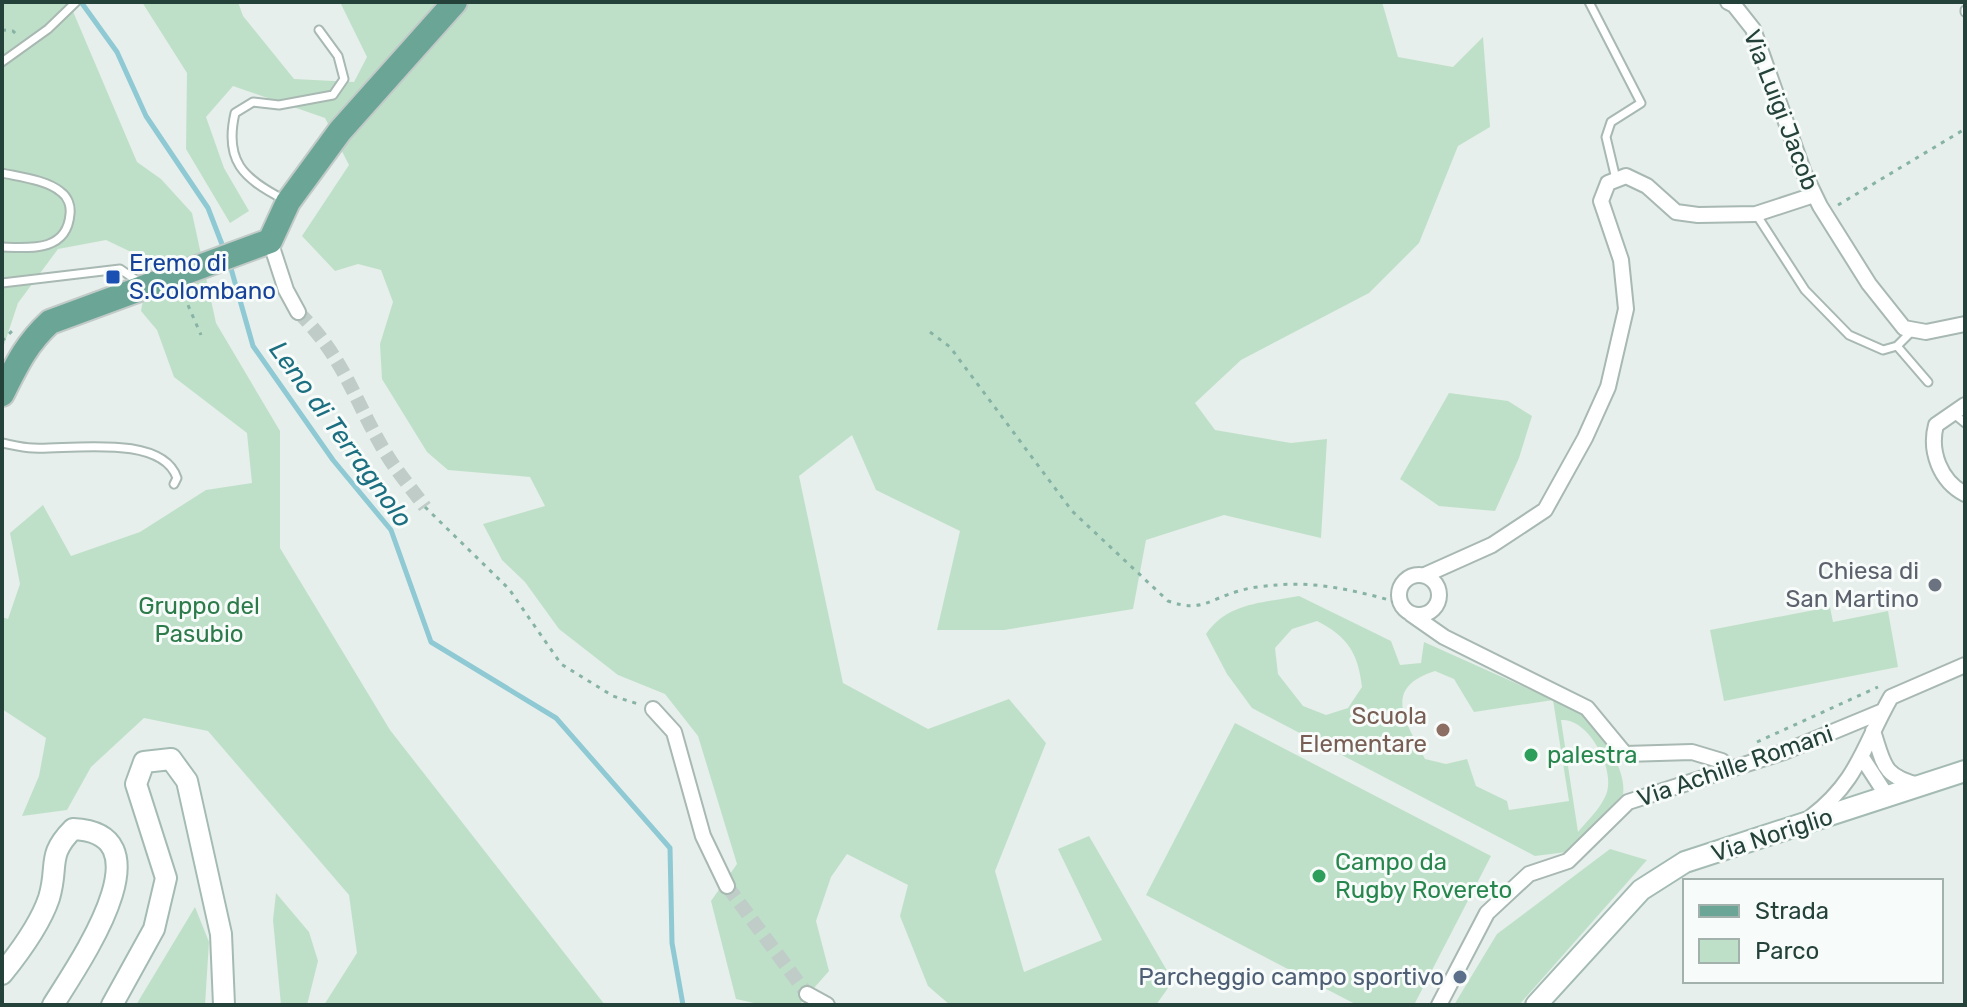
<svg xmlns="http://www.w3.org/2000/svg" width="1967" height="1007" font-family="Rubik,sans-serif">
  <style>
    .green { fill: #bfe0c8; fill-rule: evenodd }
    .lines { fill: none; stroke-linecap: round; stroke-linejoin: round }
    .stream { stroke: #8ec9d4; stroke-width: 5 }
    .street-tunnel { stroke: #bfccc8; stroke-width: 14; stroke-dasharray: 14 7; stroke-linecap: butt }
    .lane-casing { stroke: #a8b8b2; stroke-width: 11 }
    .street-casing { stroke: #a8b8b2; stroke-width: 18 }
    .secondary-casing { stroke: #a4bbb3; stroke-width: 24 }
    .primary-casing { stroke: #c2cac8; stroke-width: 28 }
    .path { stroke: #86b3a5; stroke-width: 3; stroke-dasharray: 4 6; stroke-linecap: butt }
    .lane { stroke: #fff; stroke-width: 7 }
    .street { stroke: #fff; stroke-width: 14 }
    .secondary { stroke: #fff; stroke-width: 20 }
    .primary { stroke: #6aa596; stroke-width: 24 }
    .transit-dot { fill: #1a4fb4; stroke: #f7fbf9; stroke-width: 3 }
    .worship-dot { fill: #6b7280; stroke: #f7fbf9; stroke-width: 3 }
    .education-dot { fill: #8d6e63; stroke: #f7fbf9; stroke-width: 3 }
    .leisure-dot { fill: #2e9e5b; stroke: #f7fbf9; stroke-width: 3 }
    .service-dot { fill: #5c6f8a; stroke: #f7fbf9; stroke-width: 3 }
    .labels { text-anchor: middle; stroke-width: 6; stroke-linejoin: round; paint-order: stroke }
    .street-label { font-size: 24px; fill: #24423a; stroke: #f7fbf9 }
    .transit-label { font-size: 24px; fill: #164399; stroke: #f7fbf9; text-anchor: start }
    .worship-label { font-size: 24px; fill: #5b616d; stroke: #f7fbf9; text-anchor: end }
    .park-label { font-size: 24px; fill: #2d7a4b; stroke: #f7fbf9 }
    .education-label { font-size: 24px; fill: #785e54; stroke: #f7fbf9; text-anchor: end }
    .leisure-label { font-size: 24px; fill: #27864d; stroke: #f7fbf9; text-anchor: start }
    .service-label { font-size: 24px; fill: #4e5e75; stroke: #f7fbf9; text-anchor: end }
    .water-label { font-size: 26px; font-style: italic; fill: #1c6f80; stroke: #f7fbf9 }
  </style>
  <rect width="100%" height="100%" fill="#e6efeb"/>
  <path class="green" d="M2,2H69L137,162L161,179L192,213L216,323L280,431V548L390,730L605,1005H324L357,953L349,895L208,731L144,718L91,767L67,810L22,816L39,776L46,738L2,709V617L8,619L20,584L10,533L43,505L71,556L140,532L206,490L252,483L247,433L174,377L157,330L141,311L150,261L106,240L58,249L18,303L2,351Z
    M142,2H238L243,16L294,79L354,82L367,57L340,2H1382L1398,57L1453,67L1483,37L1490,127L1458,146L1419,243L1369,293L1241,360L1195,403L1215,430L1291,443L1327,439L1321,538L1224,515L1146,540L1133,609L1004,630H937L960,531L876,490L852,435L799,476L843,683L928,729L1009,699L1046,743L995,871L1024,972L1102,940L1058,849L1089,836L1173,981L1156,1005H950L928,986L900,916L908,885L847,854L831,877L816,921L829,971L799,1005H763L736,999L711,901L737,864L698,736L665,694L618,675L559,629L525,582L502,560L483,524L545,506L530,477L448,470L427,452L382,379L380,344L393,302L381,270L358,264L335,271L302,236L349,165L325,118L233,86L206,117L224,168L249,211L230,223L186,149L187,73Z
    M1449,393L1508,401L1532,416L1519,458L1495,511L1439,506L1400,479Z
    M1299,596L1391,641L1400,665L1421,663L1424,642L1582,713C1599,732 1627,768 1623,794L1567,852L1535,856L1252,708L1227,674L1206,634C1228,602 1263,603 1299,596ZM1317,621C1348,637 1358,653 1362,687L1348,708L1326,715L1303,706L1278,674L1275,648L1292,629ZM1435,671L1454,679L1474,712L1553,700L1569,801L1509,810L1507,801L1476,786L1467,759L1446,764L1425,759C1406,722 1381,688 1435,671ZM1561,720C1589,717 1618,773 1605,797C1599,810 1587,821 1578,832Z
    M1830,607L1833,622L1888,611L1898,667L1724,701L1710,630Z
    M1235,723L1491,856L1414,1005H1357L1146,895Z
    M1610,849L1647,860L1519,1005H1454L1497,934Z
    M276,893L309,932L318,961L307,1005H281L273,920Z
    M195,907L209,942L205,1005H136Z"/>
  <g class="lines">
    <path class="stream" d="M81,2L117,52L146,116L208,208L225,252
      M230,265L253,346L333,460L391,530L431,642L556,718L670,848L672,943L683,1005"/>
    <path class="street-tunnel" d="M298,312C344,357 354,400 385,452C397,472 412,489 425,507
      M727,886L807,994"/>
    <defs>
      <path id="lane" d="M1589,2L1641,103L1611,122L1606,137L1616,179
        M1965,10V12
        M2,62L48,29L76,2
        M2,173C20,177 47,180 61,192C68,197 71,206 70,214C67,252 30,248 2,247
        M283,199C243,178 224,161 235,113L253,102L279,105L333,95L344,79L338,56L319,30
        M1756,214L1805,290L1849,335L1883,350L1897,346
        M2,283L120,269L139,282
        M1912,331L1897,346L1928,382
        M1954,414L1965,423
        M2,443C12,445 23,448 33,448C67,450 162,433 177,478L174,484"/>
      <path id="street" d="M1728,2L1734,5L1753,29L1804,173L1820,206L1869,284L1904,328L1926,332L1965,324
        M270,241L286,290L298,312
        M1965,405L1936,425C1929,451 1940,481 1965,494
        M1399 595a20 20 0 1 1 40 0a20 20 0 1 1-40 0Z
        M1425,575L1492,545L1545,510L1585,438L1608,387L1626,309L1621,260L1601,201L1608,183L1626,176L1647,186L1676,212L1698,215L1756,214L1814,195
        M1411,614L1444,637L1587,708L1625,754L1692,752L1722,761L1729,770
        M653,709L674,732L703,836L727,886
        M1873,731C1884,764 1882,776 1919,785
        M1863,759L1887,796
        M1811,817C1859,780 1863,746 1891,697L1965,665
        M807,994L827,1005
        M1439,1005L1487,913L1529,874L1568,861L1628,802L1784,752L1883,711"/>
      <path id="secondary" d="M2,974C19,953 40,925 49,898C59,865 46,856 73,829C171,833 77,966 53,1005
        M112,1005L154,929L166,878L136,784L144,762L171,759L187,781L221,934L224,1005
        M1536,1005L1641,890L1685,862L1965,771"/>
      <path id="primary" d="M2,394C16,366 26,344 50,322L270,241L288,202L340,131L455,2"/>
    </defs>
    <use href="#lane" class="lane-casing"/>
    <use href="#street" class="street-casing"/>
    <use href="#secondary" class="secondary-casing"/>
    <use href="#primary" class="primary-casing"/>
    <path class="path" d="M2,30L13,31L19,37
      M1838,205L1965,129
      M184,296L201,335
      M930,332L950,347L1072,511L1168,601C1202,613 1209,599 1239,591C1251,587 1265,586 1277,585C1318,581 1361,592 1400,603
      M2,341L13,330
      M425,507L509,589L561,664L613,696L638,704
      M1757,742L1878,687"/>
    <use href="#lane" class="lane"/>
    <use href="#street" class="street"/>
    <use href="#secondary" class="secondary"/>
    <use href="#primary" class="primary"/>
  </g>
  <rect class="transit-dot" x="105" y="269" width="16" height="16" rx="4"/>
  <circle class="worship-dot" cx="1935" cy="585" r="8"/>
  <circle class="education-dot" cx="1443" cy="730" r="8"/>
  <g class="leisure-dot">
    <circle cx="1531" cy="755" r="8"/>
    <circle cx="1319" cy="876" r="8"/>
  </g>
  <circle class="service-dot" cx="1460" cy="977" r="8"/>
  <g class="labels">
    <g class="street-label">
      <text transform="translate(1781 110) rotate(69)" y="8">Via Luigi Jacob</text>
      <text transform="translate(1735 766) rotate(-19)" y="8">Via Achille Romani</text>
      <text transform="translate(1772 835) rotate(-18)" y="8">Via Noriglio</text>
    </g>
    <g class="transit-label">
      <text x="129" y="271">Eremo di<tspan x="129" dy="28">S.Colombano</tspan></text>
    </g>
    <g class="worship-label">
      <text x="1919" y="579">Chiesa di<tspan x="1919" dy="28">San Martino</tspan></text>
    </g>
    <g class="park-label">
      <text x="199" y="614">Gruppo del<tspan x="199" dy="28">Pasubio</tspan></text>
    </g>
    <g class="education-label">
      <text x="1427" y="724">Scuola<tspan x="1427" dy="28">Elementare</tspan></text>
    </g>
    <g class="leisure-label">
      <text x="1547" y="763">palestra</text>
      <text x="1335" y="870">Campo da<tspan x="1335" dy="28">Rugby Rovereto</tspan></text>
    </g>
    <g class="service-label">
      <text x="1444" y="985">Parcheggio campo sportivo</text>
    </g>
    <g class="water-label">
      <text transform="translate(341 434) rotate(54)" y="9">Leno di Terragnolo</text>
    </g>
  </g>
  <rect width="1967" height="1007" fill="none" stroke="#24423a" stroke-width="8"/>
  <rect x="1683" y="879" width="260" height="104" fill="#f7fbf9" stroke="#a3b1ad" stroke-width="2"/>
  <rect x="1699" y="905" width="40" height="12" fill="#6aa596" stroke="#a3b1ad" stroke-width="2"/>
  <text x="1755" y="919" font-size="24" fill="#24423a">Strada</text>
  <rect x="1699" y="939" width="40" height="24" fill="#bfe0c8" stroke="#a3b1ad" stroke-width="2"/>
  <text x="1755" y="959" font-size="24" fill="#24423a">Parco</text>
</svg>
